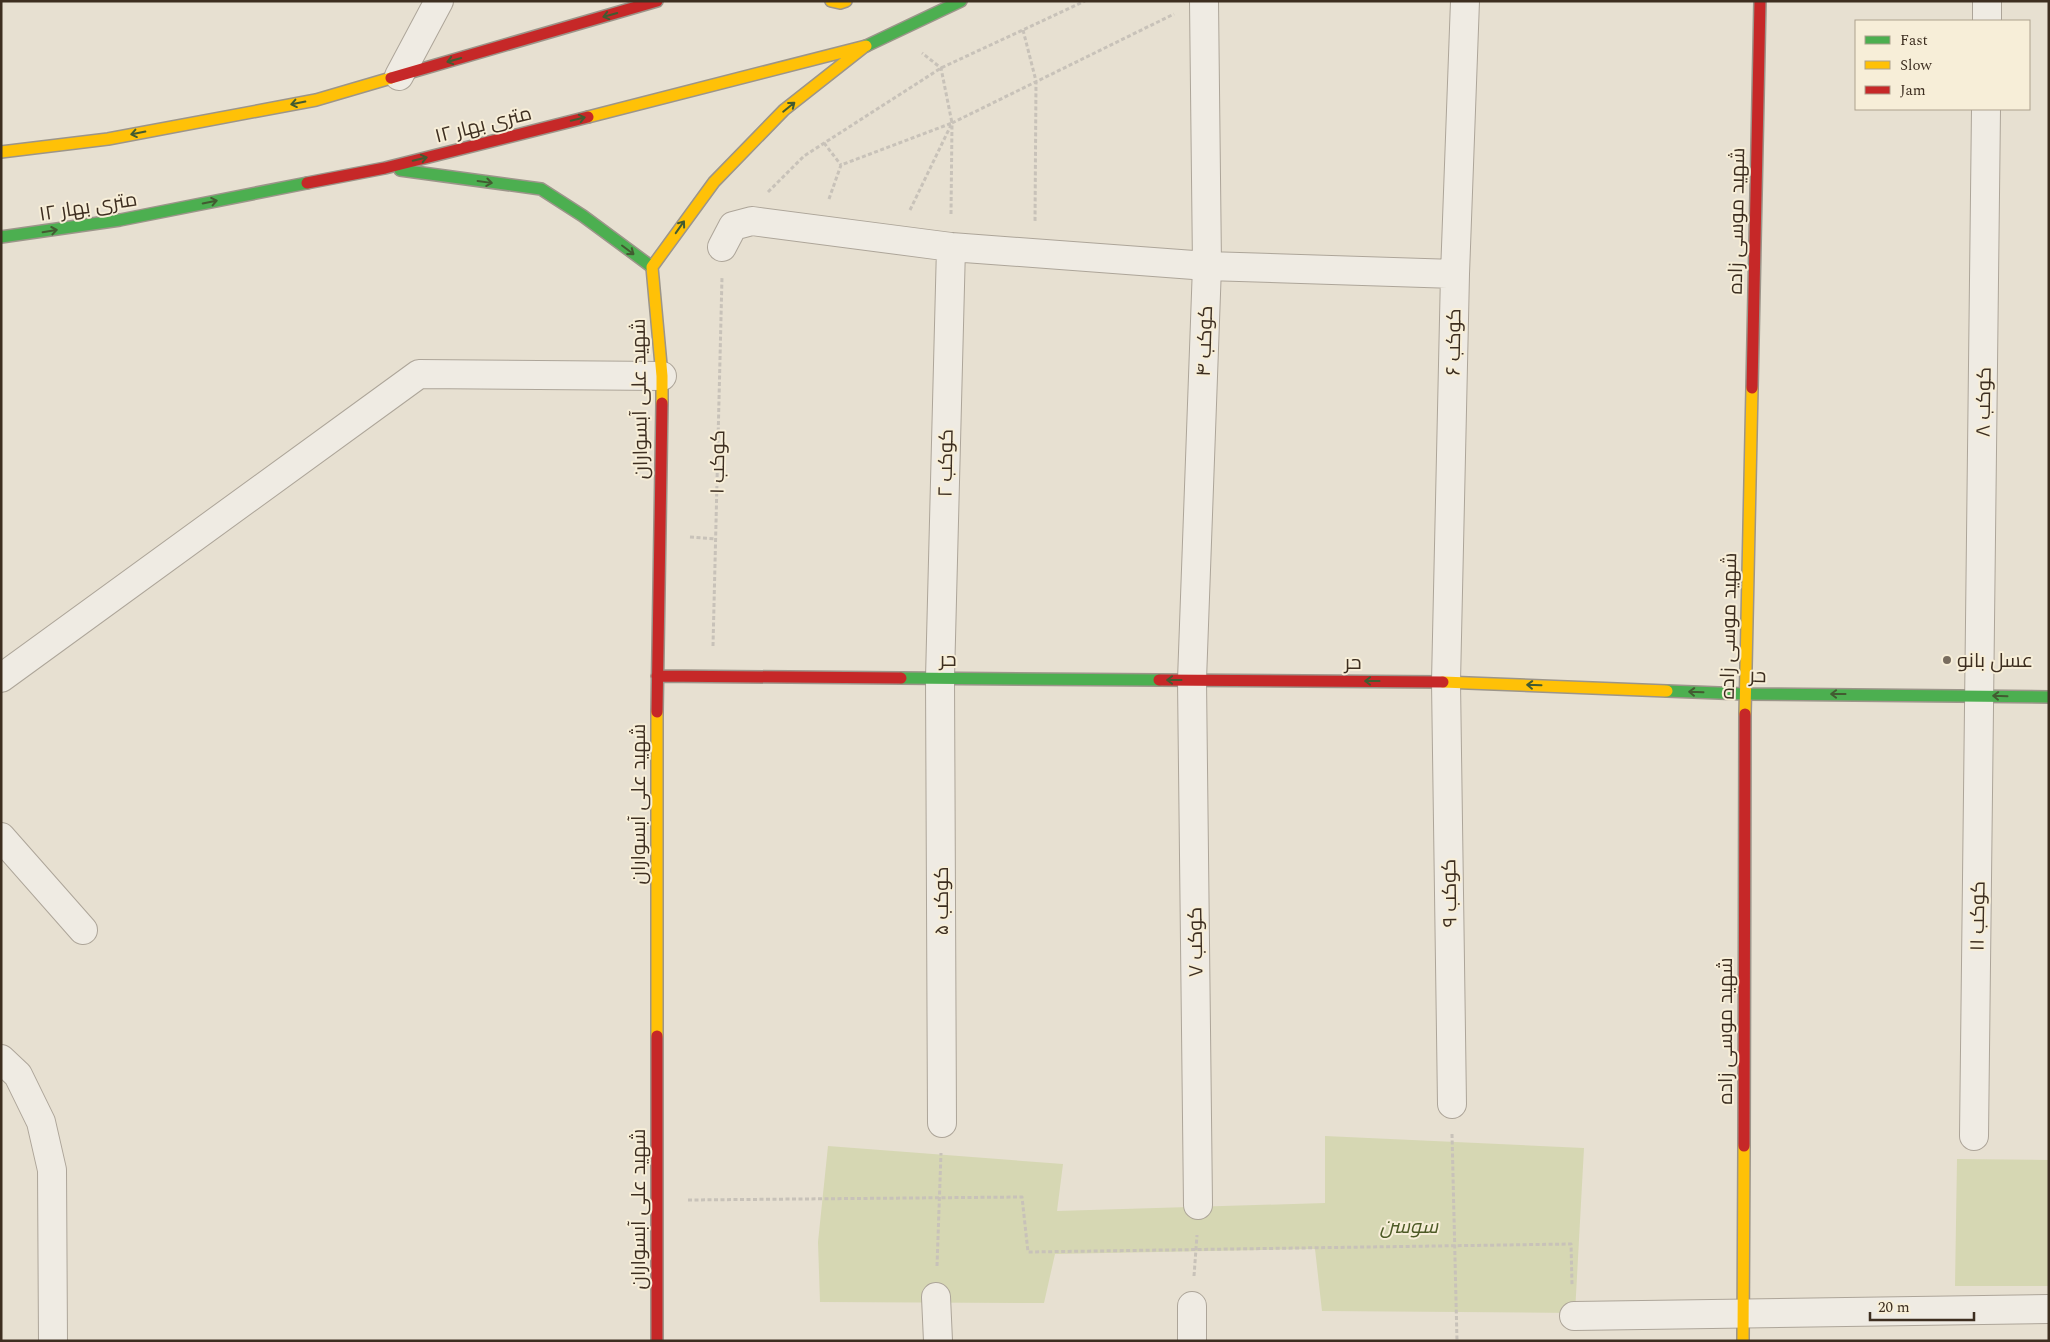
<svg xmlns="http://www.w3.org/2000/svg" width="2050" height="1342" font-family="Spectral,Cairo,serif">
  <style>
    .green { fill: #d6d7b3 }
    .lines { fill: none; stroke-linecap: round; stroke-linejoin: round }
    .street-casing { stroke: #ada599; stroke-width: 30 }
    .fast-casing { stroke: #9c958a; stroke-width: 14 }
    .slow-casing { stroke: #9c958a; stroke-width: 14 }
    .jam-casing { stroke: #9c958a; stroke-width: 14 }
    .path { stroke: #c8c2b9; stroke-width: 3; stroke-dasharray: 4 2.5; stroke-linecap: butt }
    .street { stroke: #efebe3; stroke-width: 28 }
    .fast { stroke: #4caf50; stroke-width: 11 }
    .slow { stroke: #ffc107; stroke-width: 11 }
    .jam { stroke: #c62828; stroke-width: 11 }
    .oneway { stroke: #425b31 }
    .poi-dot { fill: #786c5e; stroke: #f7eed8; stroke-width: 2 }
    .labels { text-anchor: middle; stroke-width: 4; stroke-linejoin: round; paint-order: stroke }
    .street-label { font-size: 20px; fill: #3d2e20; stroke: #f7eed8 }
    .poi-label { font-size: 20px; fill: #3d2e20; stroke: #f7eed8; text-anchor: start }
    .park-label { font-size: 20px; font-style: italic; fill: #4d5a26; stroke: #f7eed8 }
  </style>
  <rect width="100%" height="100%" fill="#e7e0d1"/>
  <path class="green" d="M1325,1136L1584,1148L1575,1313L1322,1311L1315,1249L1055,1254L1044,1303L820,1302L818,1242L828,1146L1063,1164L1057,1211L1325,1203Z
    M1957,1159L2049,1160V1286H1955Z"/>
  <g class="lines">
    <defs>
      <path id="street" d="M1987,21V1
        M399,76L439,1
        M722,247L733,226L752,221L951,247L1207,266L1455,274
        M1,678L419,374L662,376
        M1,837L83,930
        M1,1059L18,1075L41,1122L52,1170L53,1341
        M1452,1104L1446,682L1455,274L1465,1
        M942,1123L940,678L951,247
        M1974,1136L1986,109
        M1198,1205L1192,680L1207,266L1204,1
        M936,1297L938,1341
        M1192,1306V1341
        M1574,1316L2049,1309"/>
      <path id="fast" d="M866,46L961,1
        M400,170L541,189L583,216L652,267
        M1,237L120,220L307,183
        M901,678L1159,680
        M1667,691L1745,694L2049,697"/>
      <path id="slow" d="M831,1L840,3L846,1
        M588,117L866,46
        M1,152L108,139L316,100L391,78
        M662,403V376L652,267L714,182L784,110L864,47
        M1443,682L1667,691
        M657,712V1036
        M1745,714L1752,388
        M1743,1341L1744,1146"/>
      <path id="jam" d="M391,78L657,1
        M307,183L385,168L588,117
        M1752,388L1760,1
        M657,676L901,678
        M1159,680L1443,682
        M657,712L662,403
        M657,1036V1341
        M1744,1146L1745,714"/>
    </defs>
    <use href="#street" class="street-casing"/>
    <use href="#fast" class="fast-casing"/>
    <use href="#slow" class="slow-casing"/>
    <use href="#jam" class="jam-casing"/>
    <path class="path" d="M1023,30L1036,81L1035,223
      M824,143L841,165
      M768,192L804,156L941,68L1085,1
      M829,199L841,165L952,123L941,68L922,53
      M910,210L951,125
      M951,214L952,123L1174,14
      M690,537L716,539
      M713,646L722,277
      M1452,1134L1457,1341
      M688,1200L1022,1197L1028,1252L1571,1244L1572,1285
      M937,1266L941,1153
      M1194,1276L1197,1235"/>
    <use href="#street" class="street"/>
    <use href="#fast" class="fast"/>
    <use href="#slow" class="slow"/>
    <use href="#jam" class="jam"/>
  </g>
  <defs><path id="oneway-shaft" d="M-6 0H5M1.5-3L5.5 0L1.5 3" fill="none" stroke-width="1.6" stroke-linecap="round" stroke-linejoin="round" transform="scale(1.25)"/></defs>
  <g class="oneway">
    <use href="#oneway-shaft" transform="translate(610 15) rotate(164)"/>
    <use href="#oneway-shaft" transform="translate(454 60) rotate(164)"/>
    <use href="#oneway-shaft" transform="translate(298 103) rotate(169)"/>
    <use href="#oneway-shaft" transform="translate(789 107) rotate(-39)"/>
    <use href="#oneway-shaft" transform="translate(578 119) rotate(-14)"/>
    <use href="#oneway-shaft" transform="translate(138 133) rotate(169)"/>
    <use href="#oneway-shaft" transform="translate(420 159) rotate(-14)"/>
    <use href="#oneway-shaft" transform="translate(485 182) rotate(8)"/>
    <use href="#oneway-shaft" transform="translate(210 202) rotate(-11)"/>
    <use href="#oneway-shaft" transform="translate(680 227) rotate(-55)"/>
    <use href="#oneway-shaft" transform="translate(50 231) rotate(-9)"/>
    <use href="#oneway-shaft" transform="translate(628 250) rotate(37)"/>
    <use href="#oneway-shaft" transform="translate(1174 680) rotate(-180)"/>
    <use href="#oneway-shaft" transform="translate(1372 681) rotate(-180)"/>
    <use href="#oneway-shaft" transform="translate(1534 685) rotate(-178)"/>
    <use href="#oneway-shaft" transform="translate(1696 692) rotate(-178)"/>
    <use href="#oneway-shaft" transform="translate(1838 694) rotate(-180)"/>
    <use href="#oneway-shaft" transform="translate(2000 696) rotate(-178)"/>
  </g>
  <circle class="poi-dot" cx="1947" cy="660" r="5"/>
  <g class="labels">
    <g class="street-label">
      <text transform="translate(483 124) rotate(-14)" y="7">۱۲ متری بهار</text>
      <text transform="translate(88 206) rotate(-9)" y="7">۱۲ متری بهار</text>
      <text transform="translate(1736 221) rotate(-89)" y="7">شهید موسی زاده</text>
      <text transform="translate(1204 341) rotate(-88)" y="7">کوکب ۴</text>
      <text transform="translate(1453 342) rotate(-89)" y="7">کوکب ۶</text>
      <text transform="translate(639 399) rotate(-91)" y="7">شهید علی آبسواران</text>
      <text transform="translate(1983 402) rotate(-89)" y="7">کوکب ۸</text>
      <text transform="translate(717 462) rotate(-89)" y="7">کوکب ۱</text>
      <text transform="translate(945 463) rotate(-89)" y="7">کوکب ۲</text>
      <text transform="translate(1728 626) rotate(-89)" y="7">شهید موسی زاده</text>
      <text x="948" y="666">حر</text>
      <text x="1353" y="669">حر</text>
      <text transform="translate(1758 675) rotate(1)" y="7">حر</text>
      <text transform="translate(638 804) rotate(-90)" y="7">شهید علی آبسواران</text>
      <text transform="translate(1449 893) rotate(-91)" y="7">کوکب ۹</text>
      <text transform="translate(941 901) rotate(-90)" y="7">کوکب ۵</text>
      <text transform="translate(1977 916) rotate(-89)" y="7">کوکب ۱۱</text>
      <text transform="translate(1195 942) rotate(-91)" y="7">کوکب ۷</text>
      <text transform="translate(1725 1031) rotate(-90)" y="7">شهید موسی زاده</text>
      <text transform="translate(638 1209) rotate(-90)" y="7">شهید علی آبسواران</text>
    </g>
    <g class="poi-label">
      <text x="1957" y="667">عسل بانو</text>
    </g>
    <g class="park-label">
      <text x="1409" y="1233">سوسن</text>
    </g>
  </g>
  <rect width="2050" height="1342" fill="none" stroke="#3d2e20" stroke-width="5"/>
  <rect x="1855" y="20" width="175" height="90" fill="#f7eed8" stroke="#ada18e"/>
  <rect x="1865" y="36" width="25" height="8" fill="#4caf50" stroke="#ada18e"/>
  <text x="1900" y="45" font-size="15" fill="#3d2e20">Fast</text>
  <rect x="1865" y="61" width="25" height="8" fill="#ffc107" stroke="#ada18e"/>
  <text x="1900" y="70" font-size="15" fill="#3d2e20">Slow</text>
  <rect x="1865" y="86" width="25" height="8" fill="#c62828" stroke="#ada18e"/>
  <text x="1900" y="95" font-size="15" fill="#3d2e20">Jam</text>
  <path d="M1870 1312v8h104v-8" fill="none" stroke="#3d2e20" stroke-width="2.5"/>
  <text x="1878" y="1312" font-size="15" fill="#3d2e20" stroke="#f7eed8" stroke-width="4" paint-order="stroke">20 m</text>
</svg>
